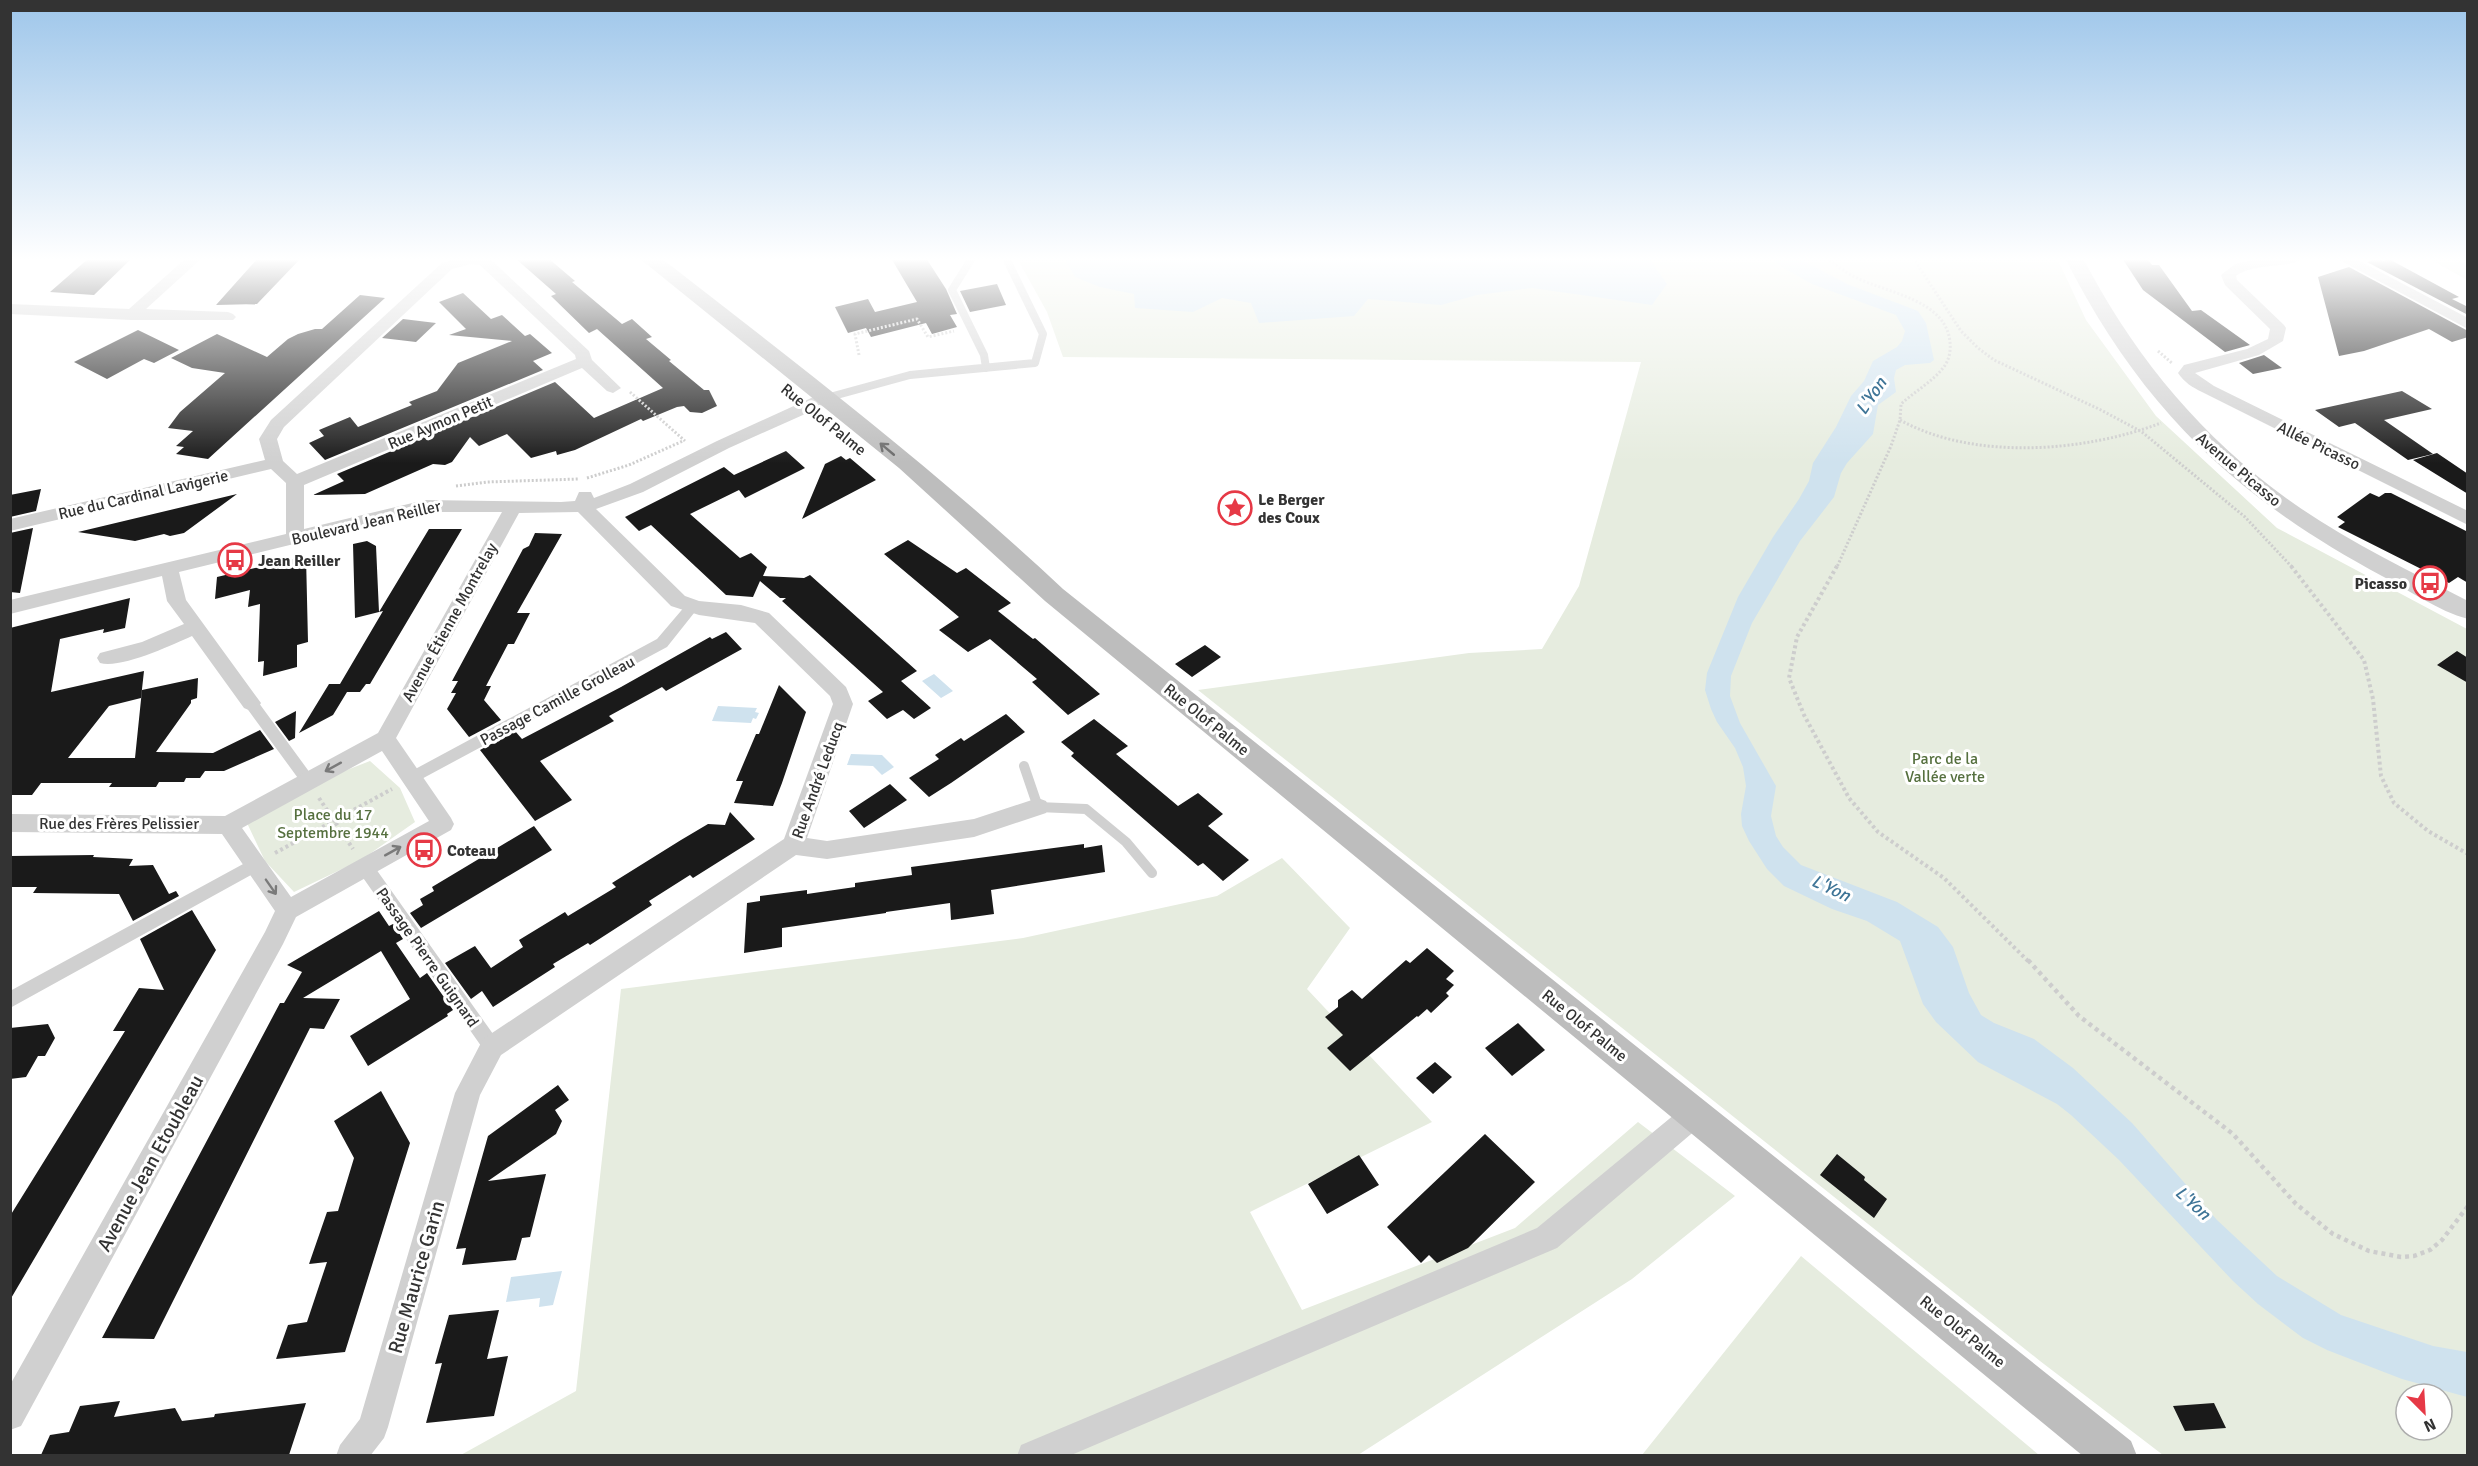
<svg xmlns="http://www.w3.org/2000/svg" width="2478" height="1466" font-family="Signika,sans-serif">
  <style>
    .green { fill: #e6ecdf; fill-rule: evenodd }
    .water { fill: #cfe2ee }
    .building { fill: #1a1a1a }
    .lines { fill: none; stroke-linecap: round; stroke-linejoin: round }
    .path-far2 { stroke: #cdcdcd; stroke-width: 3; stroke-dasharray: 2 2; stroke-linecap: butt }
    .path-far1 { stroke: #cdcdcd; stroke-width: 4; stroke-dasharray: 3 3; stroke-linecap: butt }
    .path { stroke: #cdcdcd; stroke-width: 4.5; stroke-dasharray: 4 4; stroke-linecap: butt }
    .service-far1 { stroke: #d0d0d0; stroke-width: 8 }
    .service { stroke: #d0d0d0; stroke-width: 10 }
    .pedestrian { fill: #d0d0d0; fill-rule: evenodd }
    .minor { fill: #d0d0d0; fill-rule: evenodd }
    .tertiary { fill: #d0d0d0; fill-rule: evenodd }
    .secondary { fill: #bdbdbd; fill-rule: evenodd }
    .oneway { stroke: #6a6a6a }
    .oneway2 { stroke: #7a7a7a }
    .labels { text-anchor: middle; stroke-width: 6; stroke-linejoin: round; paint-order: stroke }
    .street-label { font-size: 16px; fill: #333; stroke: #fff }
    .poi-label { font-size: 16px; font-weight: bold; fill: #333; stroke: #fff; text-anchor: start }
    .park-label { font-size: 16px; fill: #56703f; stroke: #fff }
    .water-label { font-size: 18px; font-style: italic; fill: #3f7597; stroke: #fff }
    .near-street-label { font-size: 20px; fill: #333; stroke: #fff }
  </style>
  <rect width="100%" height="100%" fill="#fff"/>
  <path class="green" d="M1017,258H2057L2086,320L2156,416L2277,528L2467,629V1455H2163L2040,1361L1198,690L1469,653L1542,649L1579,586L1641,362L1063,357L1047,312ZM2406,1394H2442V1430H2406Z
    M2428,258H2467V280Z
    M370,761L400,788L415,822L361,860L294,892L265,861L247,823L311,784Z
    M1282,858L1350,928L1307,989L1432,1122L1250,1212L1302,1310L1515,1228L1638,1122L1735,1196L1632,1279L1358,1455L459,1456L576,1391L621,989L1023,938L1217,896Z
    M1801,1256L2039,1455H1642Z"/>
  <path class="water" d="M1064,258H1649L1667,284L1652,305L1532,288L1477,295L1441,305L1368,299L1354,316L1259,323L1251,303L1222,298L1193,312L1135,308L1134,294L1100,287L1075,277Z
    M1771,258H1798L1847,284L1918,311L1926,323L1934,360L1930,363L1905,365L1896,370L1894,378L1896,392L1878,405L1873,434L1847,463L1841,473L1834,497L1800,541L1752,623L1731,676L1730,696L1740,723L1776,786L1771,816L1776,836L1783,847L1801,865L1897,902L1938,927L1953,947L1969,993L1981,1015L1994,1023L2034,1039L2073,1068L2132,1123L2217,1220L2277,1276L2341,1315L2433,1346L2467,1352V1397L2402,1379L2327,1350L2303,1338L2258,1304L2233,1281L2119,1160L2071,1115L2057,1104L1978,1062L1936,1022L1923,1004L1900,941L1867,921L1832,909L1784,886L1767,869L1749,841L1742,826L1741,814L1746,786L1743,767L1735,748L1717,722L1711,709L1705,690L1707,673L1738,597L1773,537L1799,499L1809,481L1813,463L1836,427L1851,396L1864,381L1873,361L1897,347L1902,341L1905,331L1896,315L1812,284L1780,266Z
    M934,674L953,691L941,698L922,681Z
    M718,706L757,708L755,712L759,713L756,719L753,718L751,723L712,721Z
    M851,754L882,755L894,767L882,775L873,766L847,765Z
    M562,1271L553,1305L539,1307L540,1298L506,1302L511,1277Z"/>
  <path class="building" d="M89,258H132L94,295L50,292Z
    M258,258H301L257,304L216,305Z
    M515,258H548L575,281L572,282L622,324L632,319L652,337L646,339L671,360L669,361L704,390H709L717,406L702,413L690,412L684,406L677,407L643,421L641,419L575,450L557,455L556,451L531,458L507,434L479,446L470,437L452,462L445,465L433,464L365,494L313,495L344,481L337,474L555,382L594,418L663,388L597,329L589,333L551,296L556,294Z
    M891,258H926L946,289L957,314L950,315L957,327L932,334L926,323L871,337L866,328L848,333L835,307L868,299L875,312L917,302Z
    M2122,258H2147L2152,265H2159L2192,311L2201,310L2250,345L2225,352L2143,290Z
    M2379,258L2383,261L2389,259L2459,297L2452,299L2468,307V315L2367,262Z
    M2349,267L2468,331V337L2452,342L2429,329L2364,351L2339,356L2318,277Z
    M997,284L1006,305L970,312L960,291Z
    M463,293L491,319L502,315L525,336L530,334L552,353L533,361L543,370L325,460L309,443L324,436L319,430L350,417L358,427L412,405L409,402L437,391L458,363L512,341L449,335L466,329L439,302Z
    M360,295L385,298L208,459L176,454L184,447L176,446L193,431L168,428L180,412L225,373L192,368L171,358L217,334L267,357L288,339L298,334L315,329H322Z
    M403,319L436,323L416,342L382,338Z
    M138,330L179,350L154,363L144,359L107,379L74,362Z
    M2264,355L2282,368L2253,374L2239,363Z
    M2402,391L2432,409L2384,420L2433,454L2408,460L2355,423L2339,427L2315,410Z
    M786,451L805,468L745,498L739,490L690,514L740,558L751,553L767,567L763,576L804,578L810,575L917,671L901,681L931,708L914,719L903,710L887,719L868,701L883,692L782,601L786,598H780L760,581L753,597L726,595L651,525L639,531L625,517L724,467L734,475Z
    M2437,453L2468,474V494L2413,460Z
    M841,456L846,460L850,458L876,480L802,519L825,464Z
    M41,489L36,511L10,517V495Z
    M2370,493L2379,497L2385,493H2391L2468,532V583L2458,577L2449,583L2338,527L2345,522L2337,517Z
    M237,494L184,533L170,536L164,534L135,541L78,532Z
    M33,528L20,593L10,592V533Z
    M429,529H462L370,684H366L360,692H347L333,715L299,733L329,684H340L383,611L379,612Z
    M535,533L562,534L517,613H530L514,644H508L486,686H491L484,700L501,720L469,737L447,709L456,693H451L458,681H452L523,549L529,546Z
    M908,540L957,573L966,568L1011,603L998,611L1033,639L1035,638L1100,694L1068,715L1032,682L1037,679L990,639L968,652L939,630L959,617L884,554Z
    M367,541L376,546L379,612L355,618L353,544Z
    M306,556L308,642L297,645V667L263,676L264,661L258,662L260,604L248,607L250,590L215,599L217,577Z
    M130,598L125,628L103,633L104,629L60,639L51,692L144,671L141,698L109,706L68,758H135L142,690L198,678L197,698L191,700V703L156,752L213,753L260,730L274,749L224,771H205L200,778H186L184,782H159L156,787H109L112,783H41L32,795H10V628Z
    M726,632L742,649L666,691L662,687L609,716L614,721L540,761L572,800L535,821L480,750L515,731L522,739L621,687L710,637L712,639Z
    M1205,645L1221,657L1192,677L1175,664Z
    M2457,651L2468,658V683L2437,665Z
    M779,685L806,712L782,783L773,806L734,803L743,781H736L756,734H759Z
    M296,711L295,738L289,741L275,722Z
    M1006,714L1025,732L951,783L929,797L909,778L939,759L935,755L961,738L964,741Z
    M1094,719L1128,746L1116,754L1178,806L1198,793L1223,814L1208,826L1249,860L1223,881L1203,863L1198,866L1071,756L1074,753L1061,742Z
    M890,784L907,800L864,828L849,811Z
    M730,812L755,839L693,878L690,875L649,901L652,905L590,945L588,943L553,964L555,967L493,1007L482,991L471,999L445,963L475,946L491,968L523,947L519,940L565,912L568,916L616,887L612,883L681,840L708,824L725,825Z
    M534,826L552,850L421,928L410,913L423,905L420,899L434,891L432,887Z
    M1084,844V848L1102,845L1105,872L991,890L994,914L951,920L950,903L886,912V913L782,928V947L744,953L747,903L760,901V896L807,890V894L855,887V883L912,875L911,867Z
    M94,855L93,857L133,859L129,866L153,865L169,894L176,891L179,896L133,921L119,894L33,893L37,887H10V856Z
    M192,910L216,950L10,1300V1216L125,1031H113L139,988L164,990L140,939Z
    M379,911L389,926L393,924L403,939L396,943L420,978L427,973L453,1010L447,1014L448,1016L368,1066L350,1036L410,999L381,951L303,998L340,999L324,1029L310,1028L154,1339L102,1338L280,1003H284L302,972L287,965Z
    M1427,948L1454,971L1446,979L1454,985L1446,993L1449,996L1431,1013L1427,1009L1418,1017L1417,1016L1350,1071L1327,1048L1343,1035L1325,1017L1338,1007V1000L1352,990L1362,999L1406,960L1410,963Z
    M1518,1023L1545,1050L1512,1076L1485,1048Z
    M48,1024L55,1038L45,1056H38L26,1077L10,1079V1028Z
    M1435,1062L1452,1077L1433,1094L1416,1078Z
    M558,1085L569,1100L555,1110L562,1121L556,1134L488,1181L546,1174L530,1237L522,1238L516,1260L462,1265L466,1248L456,1249L488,1136Z
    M381,1091L410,1143L345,1352L276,1359L288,1325L307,1322L327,1262L309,1264L327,1212L338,1211L354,1158L334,1121Z
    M1485,1134L1535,1182L1468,1248L1437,1263L1429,1255L1421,1263L1387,1227Z
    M1837,1154L1865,1177L1864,1180L1887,1199L1874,1218L1820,1175Z
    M1359,1155L1379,1185L1327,1214L1308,1184Z
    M499,1310L487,1359L508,1356L494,1416L426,1423L442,1363L435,1364L449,1315Z
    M120,1401L114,1417L175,1408L182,1421L214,1417L215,1414L306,1403L289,1455H41L50,1435L69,1432L80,1406Z
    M2214,1403L2226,1428L2185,1431L2173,1406Z"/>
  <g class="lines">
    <path class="path-far2" d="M1826,258C1836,265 1846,273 1857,278C1888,293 1946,300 1950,342C1951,351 1949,361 1943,368C1932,382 1914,392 1901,404L1900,420L1891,446L1837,567
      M1913,258L1961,331L1978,348L1994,360L2101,410L2142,432L2245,517L2292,567
      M2451,258L2468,267
      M2158,351L2173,364
      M859,355L855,334L917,319L928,337L954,331
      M630,392L685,441
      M1900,420C1974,461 2084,452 2161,423
      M587,478L629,465L683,441
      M456,486L487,482L579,479"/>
    <path class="path-far1" d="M1837,566L1797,637L1789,678L1804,715L1849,798L1878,832L1944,878L2029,962
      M2291,566L2364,660L2373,699L2381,776L2394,803L2428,831L2468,854
      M319,798L353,849
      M275,853L392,789"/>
    <path class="path" d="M2028,960L2079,1016L2233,1134L2296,1204L2333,1234L2369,1251L2401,1257L2414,1256L2430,1250L2442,1240L2468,1206"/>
    <path class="service-far1" d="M972,258L952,290L984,355L986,368
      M826,398L910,375L1035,363L1043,334L1006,258"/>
    <path class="service" d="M1024,766L1038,807L1086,809L1126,842L1152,873"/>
    <path class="pedestrian" d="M691,603L698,608L667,647L416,782H406L403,778L406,774L657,639L686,605Z
      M251,698L256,699L313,777L316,781L313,785H303L246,707L244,703L246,699Z
      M256,857L262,859L264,864L262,869L10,1008V991Z
      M365,860L371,862L498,1041L501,1047L498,1053L492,1055L486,1053L359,872L357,867L359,862Z"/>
    <path class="minor" d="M186,258H202L146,309L228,312L233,314L236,317L233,320H131L10,314V304L129,309Z
      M458,258L490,259L589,351L592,360L621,388L613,393L607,391L582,368L304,485V529L425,500L561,502L575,501L579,492H591L594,498L630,484L717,441L820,394H832L834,398L832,402L729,448L643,492L596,509L685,596L699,601L741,605L769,613L846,687L853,704L807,838L827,841L974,819L1038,798L1046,801L1049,807L1046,813L974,837L827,859L796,855L501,1055L480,1095L388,1427L384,1438L370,1456H336L340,1445L360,1419L455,1093L483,1039L784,839L833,704L830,696L755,623L699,615L671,606L578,512L519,513L396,738L451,818L454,824L451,830L296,917L283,944L21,1426L10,1430V1385L265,932L275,911L222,834L10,832V814L225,816L378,733L502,512H425L179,572L186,600L261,703L258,708L251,711L244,708L192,636C172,645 121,669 100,663L97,658L100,653L142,642L184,624L167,601L162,576L10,614V600L286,534V483L271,469L10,531V519L265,460L259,439L271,420L442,263ZM471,264L480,265L575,355L576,359L297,474L283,461L277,439L284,427L452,269ZM382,751L429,821L291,897L242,828Z
      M2259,258H2303C2292,269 2254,262 2236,276L2237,280L2284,325L2286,328L2283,341L2259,355L2195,373L2214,386L2468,511V525L2202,392C2192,387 2185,383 2178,373L2184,365L2247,349L2268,339L2270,329L2225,285L2221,275L2235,264Z
      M2336,258H2354L2468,318V329Z
      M1695,1102L1704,1105L1708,1114L1704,1123L1557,1248L1069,1456H1017L1021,1445L1537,1228L1686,1105Z"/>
    <path class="tertiary" d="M2065,258H2083C2129,347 2190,424 2270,486C2330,533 2400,566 2468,601V619C2438,611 2409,590 2382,576C2235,497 2141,408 2065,258Z"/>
    <path class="secondary" d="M639,258H661C799,365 936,470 1063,589L2131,1441L2137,1456H2083L1045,601L899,468Z"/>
  </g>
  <defs><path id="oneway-shaft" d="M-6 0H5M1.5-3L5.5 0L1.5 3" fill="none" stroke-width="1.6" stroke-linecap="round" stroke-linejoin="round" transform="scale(1.5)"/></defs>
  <use class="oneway" href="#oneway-shaft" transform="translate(887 449) rotate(-140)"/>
  <g class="oneway2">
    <use href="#oneway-shaft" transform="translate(333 767) rotate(151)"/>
    <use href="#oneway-shaft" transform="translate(393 851) rotate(-29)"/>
    <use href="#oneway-shaft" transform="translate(271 887) rotate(55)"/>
  </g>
  <linearGradient id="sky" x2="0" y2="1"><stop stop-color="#9ec6ea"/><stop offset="0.56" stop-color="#fff"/><stop offset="1" stop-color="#fff" stop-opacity="0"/></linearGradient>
  <rect width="2478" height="463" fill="url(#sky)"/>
  <defs>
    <symbol id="sight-ring" viewBox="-11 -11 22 22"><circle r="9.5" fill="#fff" stroke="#e63946" stroke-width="1.5"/><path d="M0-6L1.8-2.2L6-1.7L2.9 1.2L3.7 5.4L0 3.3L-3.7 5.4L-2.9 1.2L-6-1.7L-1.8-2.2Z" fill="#e63946"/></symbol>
    <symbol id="bus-ring" viewBox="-11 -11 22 22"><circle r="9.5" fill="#fff" stroke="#e63946" stroke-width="1.5"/><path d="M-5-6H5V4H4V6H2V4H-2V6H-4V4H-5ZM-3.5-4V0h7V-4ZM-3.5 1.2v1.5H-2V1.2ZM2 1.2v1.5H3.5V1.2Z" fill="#e63946"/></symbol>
  </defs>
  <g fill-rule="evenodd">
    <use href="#sight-ring" x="1216" y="489" width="38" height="38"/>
    <use href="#bus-ring" x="216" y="541" width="38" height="38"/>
    <use href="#bus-ring" x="2411" y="564" width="38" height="38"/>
    <use href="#bus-ring" x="405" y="831" width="38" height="38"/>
  </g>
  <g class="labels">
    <g class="street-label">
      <text transform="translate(824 419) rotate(39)" y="6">Rue Olof Palme</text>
      <text transform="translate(440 422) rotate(-23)" y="6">Rue Aymon Petit</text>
      <text transform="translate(2319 445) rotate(26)" y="6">Allée Picasso</text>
      <text transform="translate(2239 469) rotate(40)" y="6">Avenue Picasso</text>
      <text transform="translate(143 494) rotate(-13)" y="6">Rue du Cardinal Lavigerie</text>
      <text transform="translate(366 522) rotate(-13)" y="6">Boulevard Jean Reiller</text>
      <text transform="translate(449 622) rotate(-61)" y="6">Avenue Étienne Montrelay</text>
      <text transform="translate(557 700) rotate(-28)" y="6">Passage Camille Grolleau</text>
      <text transform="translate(1207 719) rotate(39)" y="6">Rue Olof Palme</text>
      <text transform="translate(817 780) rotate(-70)" y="6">Rue André Leducq</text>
      <text x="119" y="829">Rue des Frères Pelissier</text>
      <text transform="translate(428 957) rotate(55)" y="6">Passage Pierre Guignard</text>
      <text transform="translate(1585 1025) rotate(39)" y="6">Rue Olof Palme</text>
      <text transform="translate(1963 1331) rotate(39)" y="6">Rue Olof Palme</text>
    </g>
    <g class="poi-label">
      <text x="1258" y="505">Le Berger<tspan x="1258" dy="18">des Coux</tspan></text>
      <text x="258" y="566">Jean Reiller</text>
      <text x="2407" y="589" text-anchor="end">Picasso</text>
      <text x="447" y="856">Coteau</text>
    </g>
    <g class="park-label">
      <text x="1945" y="764">Parc de la<tspan x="1945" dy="18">Vallée verte</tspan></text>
      <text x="333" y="820">Place du 17<tspan x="333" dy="18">Septembre 1944</tspan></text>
    </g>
    <g class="water-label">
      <text transform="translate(1871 396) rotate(-56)" y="6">L'Yon</text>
      <text transform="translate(1831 888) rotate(25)" y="6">L'Yon</text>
      <text transform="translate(2193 1203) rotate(42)" y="6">L'Yon</text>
    </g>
    <g class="near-street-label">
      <text transform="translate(150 1163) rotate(-61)" y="7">Avenue Jean Etoubleau</text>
      <text transform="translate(416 1277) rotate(-74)" y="7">Rue Maurice Garin</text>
    </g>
  </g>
  <rect width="2478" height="1466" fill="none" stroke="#333333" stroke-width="24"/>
  <g transform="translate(2424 1412) rotate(156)"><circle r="28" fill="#ffffff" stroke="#adadad" stroke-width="1.5"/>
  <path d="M0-4.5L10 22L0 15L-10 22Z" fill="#e63946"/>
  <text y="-9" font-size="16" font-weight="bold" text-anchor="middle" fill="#333333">N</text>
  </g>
</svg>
